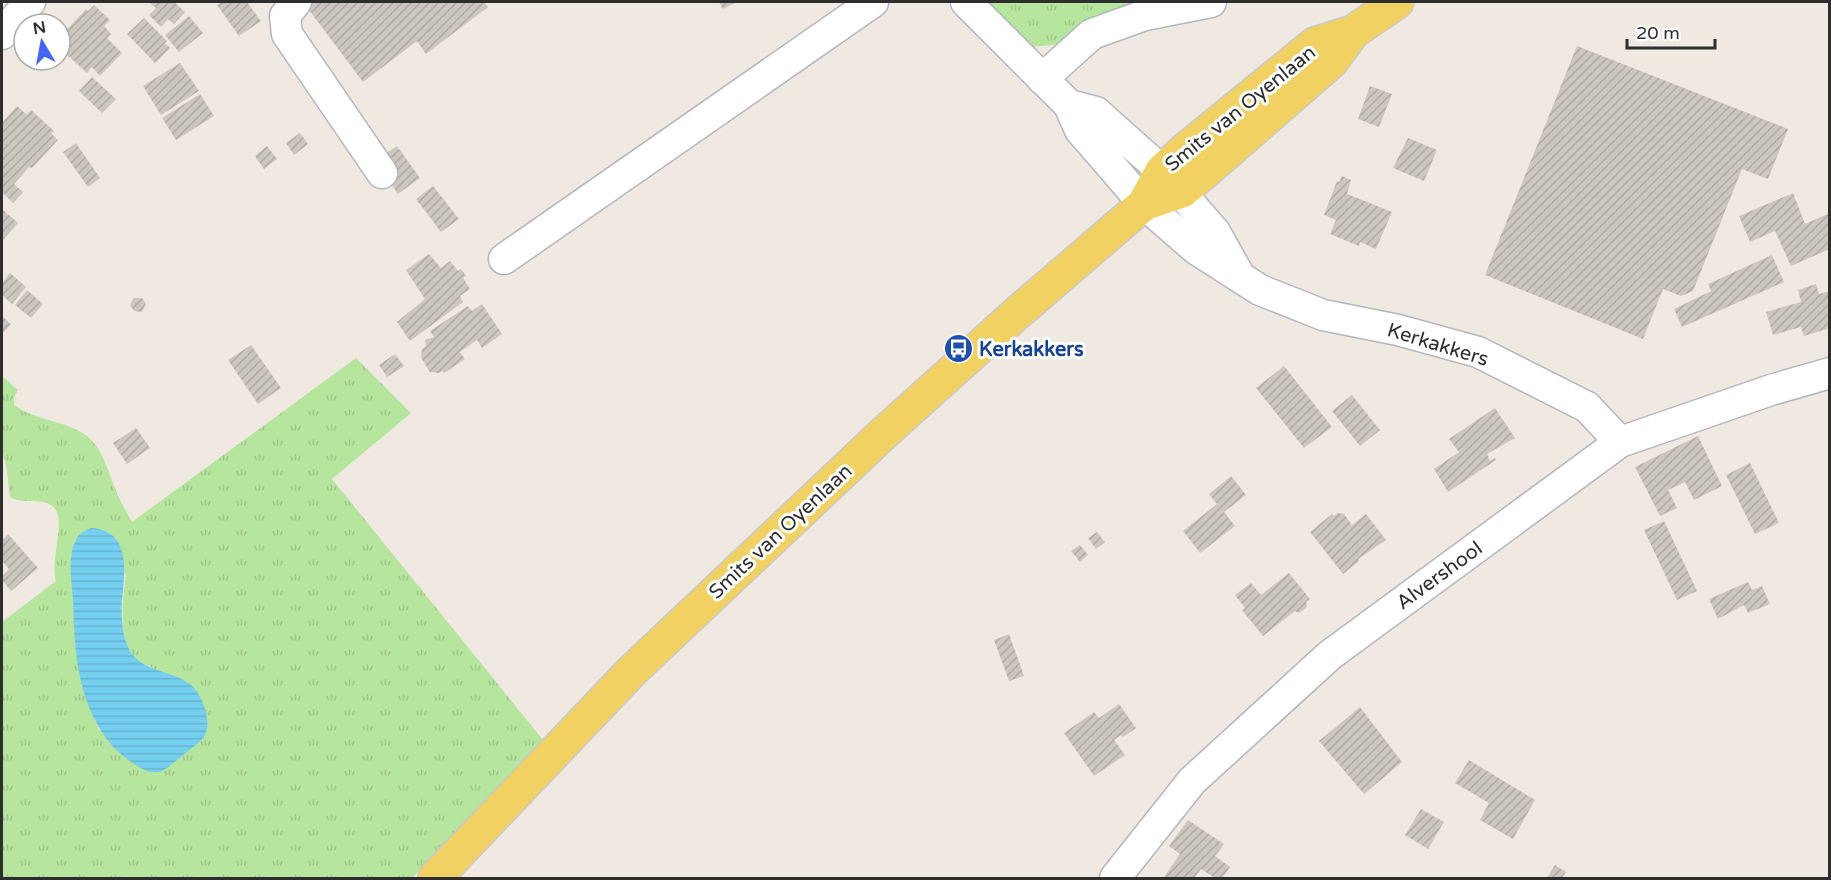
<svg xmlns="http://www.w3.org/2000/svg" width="1831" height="880" font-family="'Varela Round',sans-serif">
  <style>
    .grass { fill: url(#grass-tufts); fill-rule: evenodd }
    .water { fill: url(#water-rules) }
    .building { fill: url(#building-hatch) }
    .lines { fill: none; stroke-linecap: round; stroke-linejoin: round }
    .minor-casing { stroke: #b4b7c1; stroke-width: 33 }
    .major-casing { stroke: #c9c9c9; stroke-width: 36 }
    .minor { stroke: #fff; stroke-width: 30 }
    .major { stroke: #f2d163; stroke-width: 33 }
    .labels { text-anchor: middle; stroke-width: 6; stroke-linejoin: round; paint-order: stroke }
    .street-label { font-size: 20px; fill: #2e2e2e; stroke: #fff }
    .transit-label { font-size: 20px; font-weight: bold; fill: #164399; stroke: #fff; text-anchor: start }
  </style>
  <defs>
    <pattern id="grass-tufts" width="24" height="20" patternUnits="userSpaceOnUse" patternTransform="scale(1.5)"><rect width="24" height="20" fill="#b6e59e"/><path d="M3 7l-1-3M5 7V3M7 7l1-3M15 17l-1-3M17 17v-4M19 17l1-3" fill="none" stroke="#9dc588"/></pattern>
    <pattern id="water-rules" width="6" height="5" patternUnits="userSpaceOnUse" patternTransform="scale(1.5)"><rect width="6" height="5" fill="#75cff0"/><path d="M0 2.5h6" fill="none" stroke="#66b2ce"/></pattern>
    <pattern id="building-hatch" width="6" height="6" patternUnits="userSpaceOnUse" patternTransform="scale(1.5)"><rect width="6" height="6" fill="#cbc7bf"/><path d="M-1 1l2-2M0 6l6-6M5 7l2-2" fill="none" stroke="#afaba4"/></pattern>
  </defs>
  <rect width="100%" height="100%" fill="#efe9e1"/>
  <path class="grass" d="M993,2H1155L1095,15L1065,44L1031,47L990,4Z
    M356,358L411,413L332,479L543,740L412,878H2V622L56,581C49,559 69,515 51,505C37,497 23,505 10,497L6,465L2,450V376L18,390L14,398V405C34,419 58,420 79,431C103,443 107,471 117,493C121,503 127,513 132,522ZM74,544L126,574C123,597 116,644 138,661C143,664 150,666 155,669L100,731C78,686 75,649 73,600C72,581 71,563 74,544Z"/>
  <path class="water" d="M91,528C131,530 125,572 122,600C121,614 122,636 129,649C140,672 173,670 191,685C202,694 212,721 205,735C201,743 188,750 182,756C175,761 167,770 159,772C149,774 138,767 130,761C112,749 100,732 91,712C76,677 74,639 73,601C72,582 67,559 75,542C78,534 84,531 91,528Z"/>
  <path class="building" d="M149,2H174L185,12L174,24L168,19L161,27L149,15L156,8Z
    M223,2H247L261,21L239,36L217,5Z
    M312,2H484L488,7L426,54L417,41L363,82L306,6Z
    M719,2H737L723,9Z
    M94,5L110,20L104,26L111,34L107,38L122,53L100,76L92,67L87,73L64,52L69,46L60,37L86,9L88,11Z
    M189,16L203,33L179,52L165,35Z
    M144,18L167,41L165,43L170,48L155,63L127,34Z
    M1577,46L1788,129L1768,179L1742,169L1693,291L1681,296L1663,289L1643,339L1485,275Z
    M180,63L199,91L161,115L143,86Z
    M92,77L116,99L102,113L79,91Z
    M1370,86L1392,94L1379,127L1358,119Z
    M200,94L214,116L176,140L162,118Z
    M17,106L27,115L31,110L54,131L51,133L58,140L32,168L29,167L14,184L23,192L13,203L2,192V123Z
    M300,133L308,144L294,155L286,143Z
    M1408,138L1437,150L1424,181L1393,168Z
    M76,143L100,178L88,187L63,152Z
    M267,146L277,159L264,169L255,156Z
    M397,146L420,178L398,194L375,161Z
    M1342,176L1351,180L1347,194L1392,212L1376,249L1360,242L1359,246L1330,234L1336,220L1324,215L1337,181L1339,182Z
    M433,186L459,219L441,232L416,199Z
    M1793,193L1805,224L1830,213V249L1791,266L1775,231L1750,242L1739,216Z
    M2,209L18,223L2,241Z
    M429,254L441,268L450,261L458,271L461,269L466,276L463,278L470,289L460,296L463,302L410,341L397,322L425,299L406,270Z
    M1772,255L1784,282L1682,327L1674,309L1711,291L1708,284Z
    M10,273L26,287L12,304L2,295V283Z
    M1816,284L1819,294L1830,291V328L1804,336L1801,327L1773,335L1766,312L1801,302L1798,290Z
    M27,290L43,304L31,318L15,305Z
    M134,298H142L146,304L142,312L134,311L130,305Z
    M482,304L502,334L482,348L477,340L460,352L465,359L444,373L443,371L439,373L430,372L421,358L422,349L426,346L425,340L434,337L430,331L468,306L472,311Z
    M2,316L11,324L2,334Z
    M251,345L281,388L258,404L228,360Z
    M395,354L404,366L387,377L379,365Z
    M1284,366L1332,427L1304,448L1256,388Z
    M1352,395L1380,430L1360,446L1332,411Z
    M1495,408L1515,438L1487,454L1490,461L1495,458L1496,460L1448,492L1434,469L1459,452L1449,439Z
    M136,428L150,448L127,464L113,443Z
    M1698,436L1722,486L1694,500L1685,482L1668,490L1677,508L1660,516L1635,467Z
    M1750,463L1779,523L1755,534L1726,475Z
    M1231,476L1246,495L1224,512L1235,526L1200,553L1183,531L1217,504L1209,494Z
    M1338,513L1344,514L1352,525L1366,514L1386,540L1358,559L1359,561L1343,574L1310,532L1332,514L1334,516Z
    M1664,521L1697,591L1677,600L1644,530Z
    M1097,532L1105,542L1096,549L1088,538Z
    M8,534L38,568L11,591L2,580V576L9,569L2,561V540Z
    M1080,545L1088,555L1080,562L1071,551Z
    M1289,573L1310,599L1306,602L1307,607L1299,613L1295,611L1263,636L1242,610L1245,608L1235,595L1251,583L1261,595Z
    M1748,582L1752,590L1762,586L1770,604L1748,613L1744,605L1718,619L1709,599Z
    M1009,634L1024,676L1009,681L994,640Z
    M1119,704L1136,728L1123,737L1121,735L1114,740L1125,755L1094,776L1064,733L1094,712L1099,718Z
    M1360,707L1402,762L1364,794L1319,741Z
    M1469,760L1535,800L1513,839L1480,820L1489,803L1455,783Z
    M1421,809L1444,822L1428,849L1405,835Z
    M1188,820L1224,844L1215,856L1230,867L1222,878H1215L1201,869L1194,878L1164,877L1180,854L1169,846Z
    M1555,865L1566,872L1562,878H1547Z"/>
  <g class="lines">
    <defs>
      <path id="minor" d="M296,2L285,16L287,34L382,173
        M966,2L1069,105L1080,130L1144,204L1196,249L1260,290L1323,315L1398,330L1478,352L1587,407L1620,442
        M2,34L30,2
        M1042,79L1092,34L1145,15L1211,2
        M1069,105L1096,112L1162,171L1215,232L1239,275
        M504,259L873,2
        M1115,878L1192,781L1330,655L1620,442L1771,390L1830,373"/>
      <path id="major" d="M1144,204L1182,191L1207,170L1331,62L1353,32
        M435,878L631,672L884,433L1016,314L1144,204L1162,171L1186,149L1315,44L1353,32L1397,2"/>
    </defs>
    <use href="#minor" class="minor-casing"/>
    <use href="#major" class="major-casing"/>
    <use href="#minor" class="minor"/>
    <use href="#major" class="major"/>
  </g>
  <defs>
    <symbol id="bus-disc" viewBox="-11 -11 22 22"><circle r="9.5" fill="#1a4fb4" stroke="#fff"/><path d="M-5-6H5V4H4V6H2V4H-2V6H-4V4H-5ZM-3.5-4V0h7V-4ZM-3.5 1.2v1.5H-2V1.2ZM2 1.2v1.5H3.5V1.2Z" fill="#fff"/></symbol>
  </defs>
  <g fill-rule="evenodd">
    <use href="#bus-disc" x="942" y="332" width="33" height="33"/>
  </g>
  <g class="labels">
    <g class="street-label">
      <text transform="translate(1240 108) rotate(-39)" y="7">Smits van Oyenlaan</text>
      <text transform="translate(1438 344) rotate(17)" y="7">Kerkakkers</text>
      <text transform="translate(780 531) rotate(-43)" y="7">Smits van Oyenlaan</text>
      <text transform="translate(1439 575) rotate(-36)" y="7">Alvershool</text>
    </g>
    <g class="transit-label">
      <text x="979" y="356">Kerkakkers</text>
    </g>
  </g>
  <rect width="1831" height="880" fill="none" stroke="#2e2e2e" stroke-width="6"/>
  <g transform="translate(42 42) rotate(350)"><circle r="28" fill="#ffffff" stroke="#ababab" stroke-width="1.5"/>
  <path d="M0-4.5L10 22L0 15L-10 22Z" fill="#4264fb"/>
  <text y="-9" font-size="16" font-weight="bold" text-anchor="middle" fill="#2e2e2e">N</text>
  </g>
  <path d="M1627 39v9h88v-9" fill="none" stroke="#2e2e2e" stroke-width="3"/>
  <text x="1636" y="39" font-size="18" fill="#2e2e2e" stroke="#ffffff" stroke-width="4.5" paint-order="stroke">20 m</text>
</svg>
